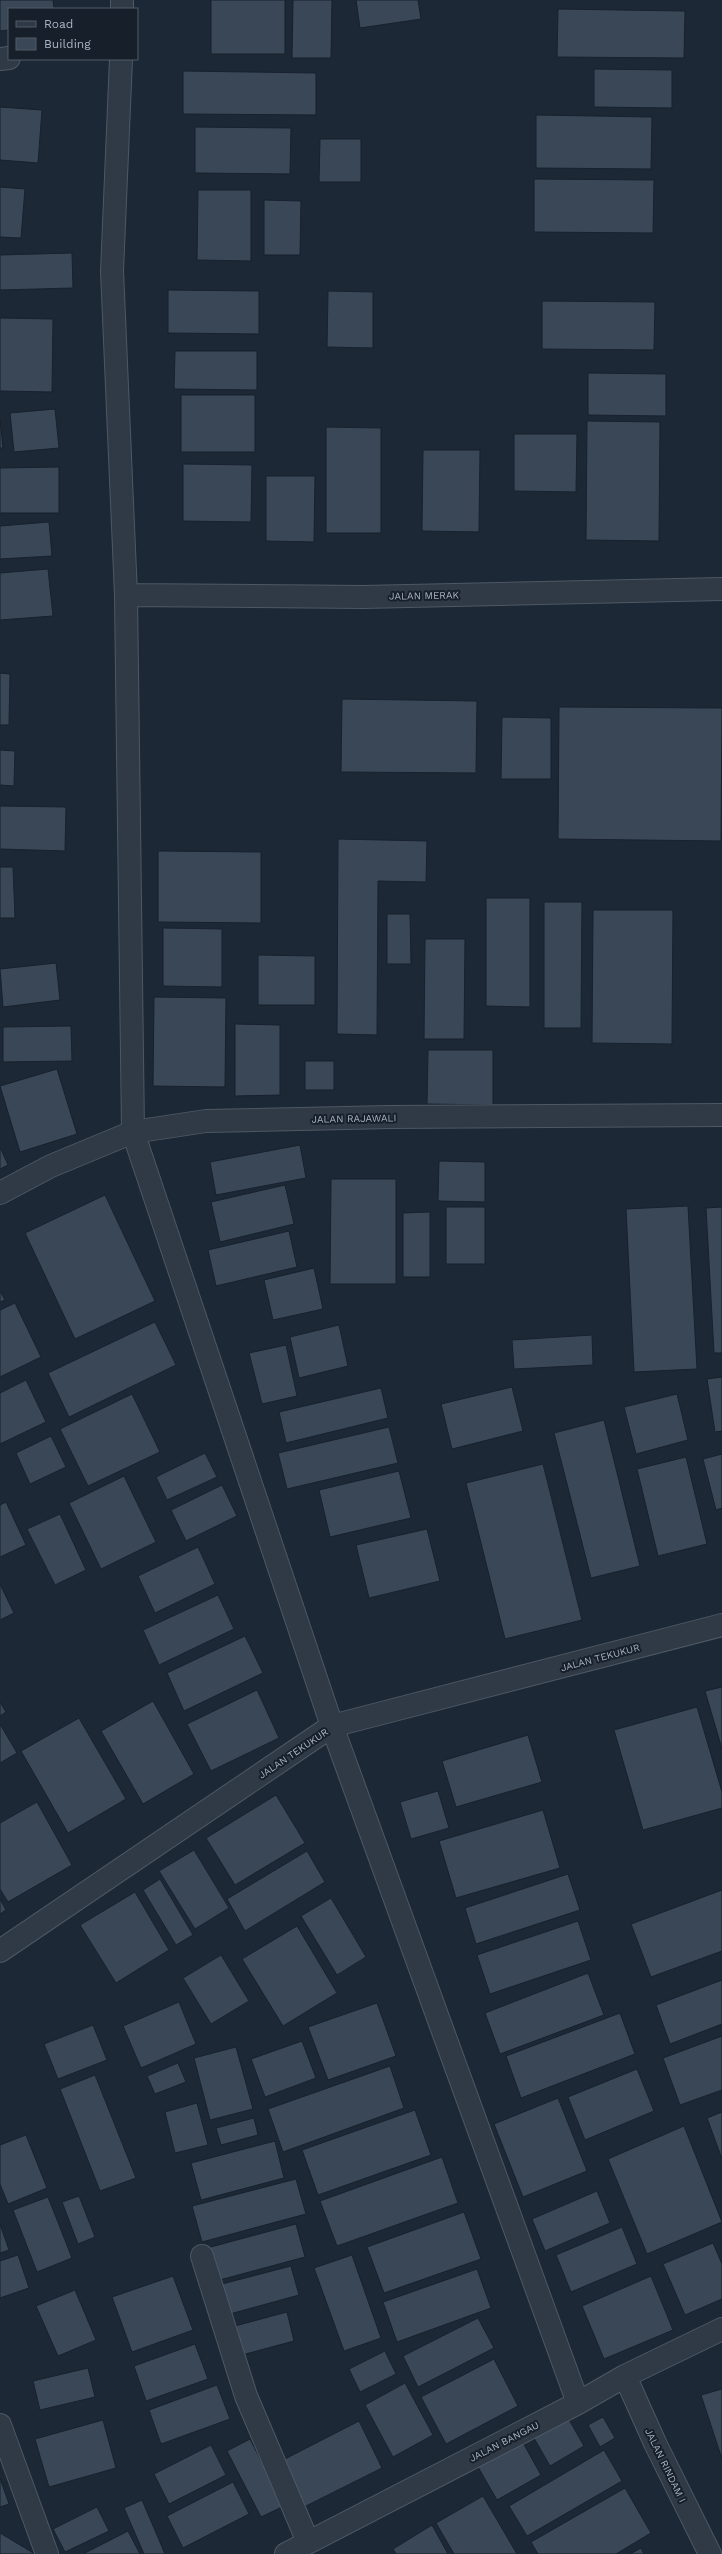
<svg xmlns="http://www.w3.org/2000/svg" width="722" height="2554" font-family="'Work Sans',sans-serif">
  <style>
    .building { fill: #394757; stroke: #18212d }
    .lines { fill: none; stroke-linecap: round; stroke-linejoin: round }
    .minor-casing { stroke: #4e5865; stroke-width: 24 }
    .minor { stroke: #303a46; stroke-width: 22 }
    .labels { text-anchor: middle; stroke-width: 4; stroke-linejoin: round; paint-order: stroke }
    .street-label { font-size: 10px; fill: #aab5c4; stroke: #161f2a }
  </style>
  <rect width="100%" height="100%" fill="#1d2836"/>
  <path class="building" d="M0,0H53L54,9H9V30L0,31Z
    M211,0H285V54H211Z
    M293,0H332L331,58H292Z
    M356,0H418L421,19L360,28Z
    M558,9L685,11L684,58L557,57Z
    M594,69L672,70V108L594,107Z
    M183,71L316,73V115L183,114Z
    M0,107L42,110L38,163L0,160Z
    M536,115L652,117L651,169L536,168Z
    M195,127L291,128L290,174L195,173Z
    M320,139H361V182H319Z
    M534,179L654,180L653,233L534,232Z
    M0,187L25,189L21,238L0,237Z
    M198,190H251V261L197,260Z
    M264,200L301,201L300,255H264Z
    M72,253L73,288L0,290V255Z
    M168,290L259,291V334L168,333Z
    M328,291L373,292V348L327,347Z
    M542,301L655,302L654,350L542,349Z
    M0,318L53,319L52,392L0,391Z
    M175,351H257V390L174,389Z
    M588,373L666,374V416L588,415Z
    M181,395H255V452H181Z
    M55,409L59,448L14,452L10,413Z
    M0,419L3,448H0Z
    M587,421L660,422L659,541L586,540Z
    M326,427L381,428V533H326Z
    M514,434H577L576,492L514,491Z
    M423,450H480L479,532L422,531Z
    M183,464L252,465L251,522L183,521Z
    M59,467V513H0V468Z
    M266,476H315L314,542L266,541Z
    M49,522L52,556L0,559V526Z
    M48,569L53,616L0,620V573Z
    M0,673L10,674L9,725H0Z
    M342,699L477,701L476,773L341,772Z
    M559,707L722,708L721,841L558,839Z
    M502,717L551,718V779H501Z
    M0,750L15,751L14,786L0,785Z
    M0,806L66,807L65,851L0,849Z
    M338,839L427,841L426,882L378,881L377,1035L337,1034Z
    M158,851L261,852V923L158,922Z
    M0,867H13L15,918H0Z
    M486,898H530V1007L486,1006Z
    M544,902H582L581,1028H544Z
    M593,910H673L672,1044L592,1043Z
    M387,914H410L411,964H387Z
    M163,928L222,929V987L163,986Z
    M425,939H465L464,1039H424Z
    M258,955L315,956V1005H258Z
    M56,963L60,1000L3,1007L0,969Z
    M154,997L226,998L225,1087L153,1086Z
    M235,1024L280,1025V1095L235,1096Z
    M71,1026L72,1061L3,1062V1027Z
    M428,1050H493V1105L427,1104Z
    M305,1061H334V1090H305Z
    M57,1069L77,1134L20,1152L0,1086Z
    M300,1145L306,1178L216,1195L210,1162Z
    M0,1147L8,1165L0,1169Z
    M439,1161L485,1162V1202L438,1201Z
    M331,1179H396V1284H330Z
    M285,1185L294,1224L220,1242L211,1202Z
    M105,1195L155,1301L75,1339L25,1233Z
    M688,1206L697,1369L634,1372L626,1209Z
    M446,1207H485V1264H446Z
    M722,1207V1353H714L706,1208Z
    M430,1212V1277H403V1213Z
    M289,1231L297,1267L216,1286L208,1250Z
    M314,1268L323,1309L273,1320L264,1280Z
    M0,1291L5,1300L0,1302Z
    M15,1303L41,1357L0,1377V1310Z
    M155,1322L176,1365L69,1417L48,1373Z
    M339,1325L348,1366L299,1378L290,1337Z
    M592,1335L593,1365L514,1369L512,1340Z
    M286,1345L297,1396L262,1404L249,1353Z
    M722,1377V1431L715,1432L707,1379Z
    M26,1380L46,1422L0,1444V1393Z
    M512,1387L523,1431L452,1449L441,1404Z
    M381,1388L388,1418L286,1443L279,1412Z
    M132,1394L160,1452L88,1486L60,1429Z
    M677,1394L688,1440L636,1454L624,1407Z
    M604,1420L640,1566L591,1578L554,1433Z
    M389,1427L398,1463L287,1489L278,1453Z
    M51,1436L66,1467L30,1484L16,1453Z
    M205,1453L217,1477L167,1500L156,1477Z
    M722,1454V1508L716,1510L703,1459Z
    M686,1457L707,1544L658,1556L637,1469Z
    M543,1464L582,1620L505,1639L466,1483Z
    M399,1471L411,1518L330,1537L319,1490Z
    M124,1476L156,1542L101,1569L69,1503Z
    M222,1485L237,1516L186,1541L171,1510Z
    M6,1502L26,1545L0,1557V1505Z
    M60,1514L86,1570L55,1585L27,1529Z
    M427,1529L440,1581L369,1598L356,1545Z
    M198,1547L215,1584L155,1613L138,1576Z
    M0,1584L14,1613L0,1620Z
    M218,1595L234,1629L159,1665L143,1630Z
    M245,1636L263,1673L184,1711L167,1673Z
    M722,1687V1749L705,1691Z
    M257,1690L279,1738L211,1771L187,1724Z
    M153,1701L194,1774L143,1804L101,1731Z
    M0,1702L6,1712L0,1716Z
    M697,1707L722,1792V1808L643,1830L614,1730Z
    M79,1718L126,1799L68,1833L21,1751Z
    M0,1724L17,1753L0,1763Z
    M528,1735L542,1782L456,1807L442,1761Z
    M438,1791L449,1828L411,1839L400,1802Z
    M276,1795L305,1843L235,1885L206,1838Z
    M37,1802L72,1865L8,1902L0,1889V1823Z
    M543,1810L560,1868L456,1898L439,1841Z
    M194,1850L229,1908L195,1929L159,1871Z
    M307,1851L325,1882L245,1931L227,1899Z
    M568,1874L580,1910L476,1944L465,1908Z
    M160,1879L193,1935L176,1945L143,1890Z
    M722,1890V1951L651,1977L631,1924Z
    M135,1892L169,1950L116,1983L80,1925Z
    M331,1898L366,1957L337,1975L301,1916Z
    M0,1899L6,1910L0,1914Z
    M578,1921L591,1960L490,1994L477,1955Z
    M297,1926L337,1993L283,2026L242,1959Z
    M221,1955L249,2001L211,2024L183,1978Z
    M588,1973L604,2015L500,2054L485,2013Z
    M722,1980V2024L670,2044L656,2005Z
    M179,2002L196,2044L141,2068L123,2026Z
    M377,2003L396,2056L328,2080L308,2027Z
    M620,2013L635,2054L521,2098L506,2056Z
    M93,2025L107,2060L58,2079L44,2044Z
    M722,2036V2090L680,2105L663,2058Z
    M302,2041L316,2078L265,2097L251,2059Z
    M236,2047L253,2109L210,2120L194,2058Z
    M178,2063L186,2082L155,2094L147,2076Z
    M390,2066L404,2108L283,2152L268,2109Z
    M637,2069L654,2111L585,2140L568,2097Z
    M95,2075L136,2178L100,2191L60,2089Z
    M558,2098L587,2171L523,2197L494,2124Z
    M197,2103L208,2145L175,2153L165,2112Z
    M415,2110L431,2155L318,2195L302,2150Z
    M722,2112V2159L707,2118Z
    M254,2118L258,2135L221,2145L216,2128Z
    M684,2126L722,2222L647,2254L608,2159Z
    M26,2135L47,2188L8,2204L0,2184V2145Z
    M275,2141L284,2178L201,2200L191,2163Z
    M442,2157L458,2203L337,2246L320,2201Z
    M296,2179L306,2214L202,2242L192,2206Z
    M597,2191L610,2223L545,2251L532,2219Z
    M79,2196L95,2237L78,2244L62,2202Z
    M48,2197L72,2258L37,2272L13,2210Z
    M464,2212L481,2259L384,2293L367,2247Z
    M0,2224L9,2250L0,2253Z
    M296,2224L305,2257L216,2281L207,2248Z
    M622,2227L637,2264L571,2292L556,2255Z
    M713,2243L722,2264V2299L685,2315L663,2264Z
    M18,2255L29,2288L0,2298V2261Z
    M352,2255L381,2338L344,2351L314,2268Z
    M291,2266L299,2295L230,2314L222,2284Z
    M477,2269L491,2308L397,2342L383,2302Z
    M173,2276L193,2330L132,2352L112,2297Z
    M651,2276L673,2330L604,2359L582,2306Z
    M75,2290L96,2340L58,2356L36,2306Z
    M287,2312L294,2341L242,2355L235,2326Z
    M478,2318L494,2348L418,2387L403,2356Z
    M195,2344L208,2379L146,2401L134,2366Z
    M385,2351L396,2374L360,2392L349,2369Z
    M494,2359L518,2406L446,2444L421,2397Z
    M88,2368L95,2397L40,2410L33,2381Z
    M405,2383L433,2435L393,2457L365,2405Z
    M217,2385L230,2419L161,2444L149,2410Z
    M722,2389V2459L701,2395Z
    M603,2417L615,2438L600,2447L588,2425Z
    M568,2418L584,2446L550,2466L534,2438Z
    M103,2420L116,2468L49,2487L35,2439Z
    M359,2421L382,2468L304,2507L281,2461Z
    M250,2439L284,2506L261,2517L227,2451Z
    M522,2441L541,2475L497,2500L478,2467Z
    M211,2445L226,2475L169,2504L154,2474Z
    M604,2450L622,2481L527,2536L509,2506Z
    M0,2478L9,2504L0,2507Z
    M233,2482L249,2514L183,2548L167,2516Z
    M625,2488L651,2533L616,2554H538L531,2542Z
    M483,2496L517,2554H454L436,2523Z
    M142,2500L165,2554H144L124,2508Z
    M97,2507L109,2531L65,2552L53,2529Z
    M432,2525L448,2554H396L393,2549Z
    M128,2531L140,2554H83Z
    M0,2533L35,2554H0Z
    M641,2548L644,2554H630Z"/>
  <g class="lines">
    <defs>
      <path id="minor" d="M122,9V0
        M0,59L9,58
        M121,59L112,271L126,595L133,1132L332,1726L578,2403
        M126,595L363,597L722,589
        M0,1193L51,1166L133,1132L206,1121L390,1117L722,1115
        M0,1951L332,1726L722,1625
        M202,2256L246,2396L308,2542
        M625,2376L655,2443L710,2554
        M0,2425L47,2554
        M286,2554L578,2403L625,2376L722,2329"/>
    </defs>
    <use href="#minor" class="minor-casing"/>
    <use href="#minor" class="minor"/>
  </g>
  <g class="labels">
    <g class="street-label">
      <text transform="translate(424 595) rotate(-1)" y="4">JALAN MERAK</text>
      <text transform="translate(354 1118) rotate(-1)" y="4">JALAN RAJAWALI</text>
      <text transform="translate(600 1657) rotate(-15)" y="4">JALAN TEKUKUR</text>
      <text transform="translate(293 1753) rotate(-34)" y="4">JALAN TEKUKUR</text>
      <text transform="translate(504 2441) rotate(-27)" y="4">JALAN BANGAU</text>
      <text transform="translate(666 2465) rotate(64)" y="4">JALAN RINDAM I</text>
    </g>
  </g>
  <rect x="8" y="8" width="130" height="52" fill="#161f2a" stroke="#515b68"/>
  <rect x="16" y="21" width="20" height="6" fill="#303a46" stroke="#515b68"/>
  <text x="44" y="28" font-size="12" fill="#aab5c4">Road</text>
  <rect x="16" y="38" width="20" height="12" fill="#394757" stroke="#515b68"/>
  <text x="44" y="48" font-size="12" fill="#aab5c4">Building</text>
</svg>
